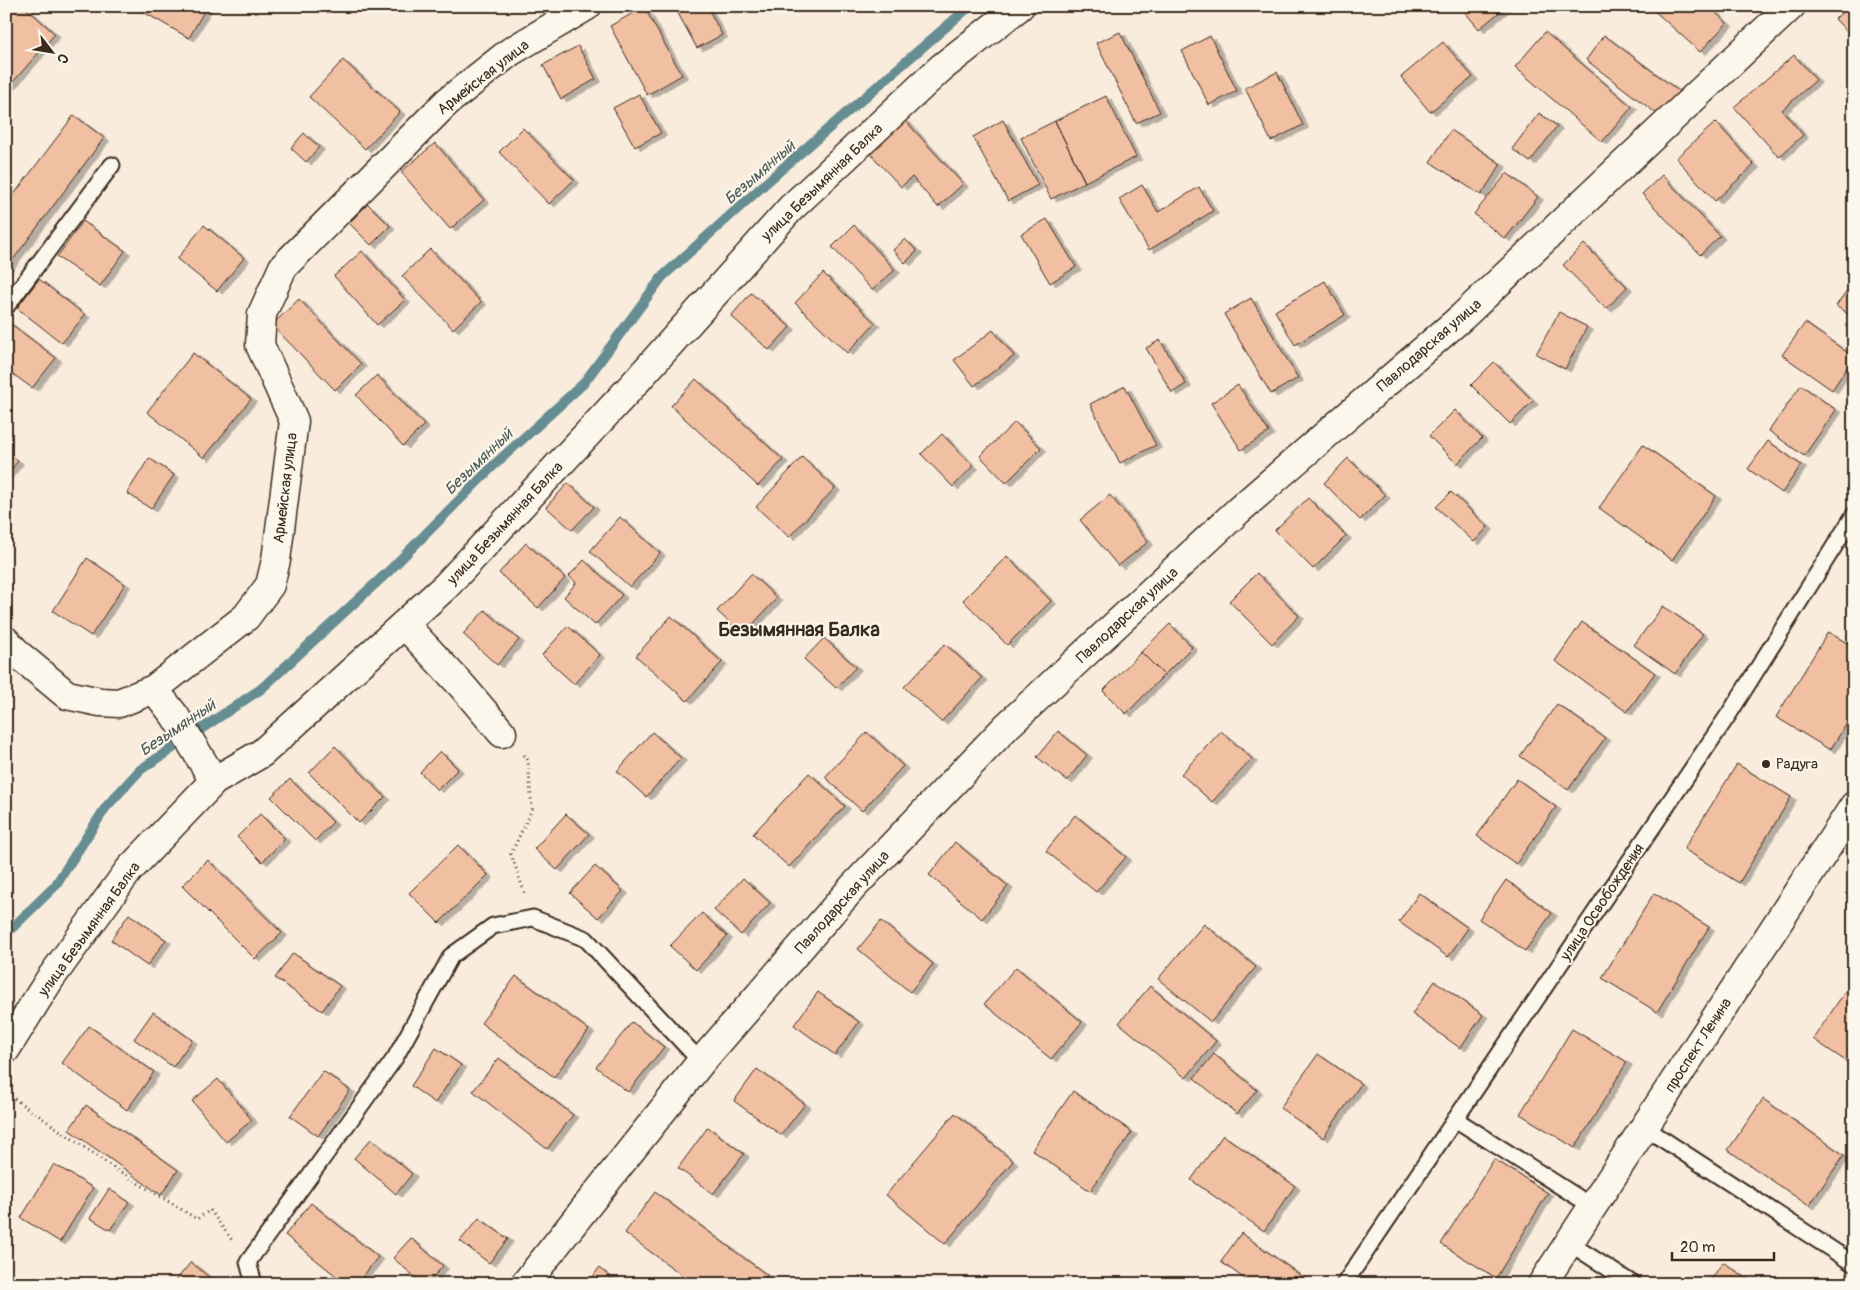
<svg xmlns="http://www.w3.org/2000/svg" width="1860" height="1290" font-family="Pangolin,sans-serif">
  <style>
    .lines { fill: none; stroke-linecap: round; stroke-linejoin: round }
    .stream { stroke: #658d92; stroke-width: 10 }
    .building { fill: #f1bfa2; stroke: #3b2a1e; filter: url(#shadow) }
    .lane-casing { stroke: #3b2a1e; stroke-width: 19 }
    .street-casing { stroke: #3b2a1e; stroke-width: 31 }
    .secondary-casing { stroke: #3b2a1e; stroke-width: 31 }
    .path { stroke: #3b2a1e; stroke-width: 3; stroke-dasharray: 1 4; stroke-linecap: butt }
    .lane { stroke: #fbf7ec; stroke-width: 15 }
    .street { stroke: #fbf7ec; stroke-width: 28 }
    .secondary { stroke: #fbf7ec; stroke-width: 28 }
    .poi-dot { fill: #3b2a1e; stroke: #fbf7ec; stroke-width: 2 }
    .labels { text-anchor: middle; stroke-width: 4; stroke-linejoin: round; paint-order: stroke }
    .street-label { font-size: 15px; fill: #3b2a1e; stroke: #fbf7ec }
    .poi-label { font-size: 15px; fill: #3b2a1e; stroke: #fbf7ec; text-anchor: start }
    .water-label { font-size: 16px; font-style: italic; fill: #505c58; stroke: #fbf7ec }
    .district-label { font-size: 20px; font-weight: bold; fill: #3b2a1e; stroke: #fbf7ec }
  </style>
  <defs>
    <filter id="shadow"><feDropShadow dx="5.5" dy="3" stdDeviation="0" flood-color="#0004"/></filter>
  </defs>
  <rect width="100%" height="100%" fill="#f9ecdd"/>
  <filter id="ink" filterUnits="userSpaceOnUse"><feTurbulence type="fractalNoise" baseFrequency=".02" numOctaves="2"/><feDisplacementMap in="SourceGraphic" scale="10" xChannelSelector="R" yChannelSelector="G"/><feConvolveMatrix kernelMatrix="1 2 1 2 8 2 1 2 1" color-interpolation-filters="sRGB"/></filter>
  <g filter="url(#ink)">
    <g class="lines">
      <path class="stream" d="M6,934L55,886L106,807L140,770L261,689L389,571L495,464L583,384L662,277L776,174L970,6"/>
    </g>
    <path class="building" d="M6,6H24L55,34L6,90Z
      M133,6H207L189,38Z
      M674,6H707L722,35L697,48Z
      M1460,6H1507L1479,29Z
      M1649,6H1708L1727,23L1700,52Z
      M1849,6H1853L1854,10V39L1835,19Z
      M644,7L682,75L647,95L610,26Z
      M1120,32L1160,112L1136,123L1096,43Z
      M1545,32L1632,107L1602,142L1515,67Z
      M1604,35L1680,92L1661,117L1586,60Z
      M1210,36L1237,91L1209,105L1182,51Z
      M1443,42L1473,77L1430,112L1401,77Z
      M578,46L596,79L561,99L543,65Z
      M1794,55L1816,80L1782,110L1803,135L1779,157L1734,107Z
      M343,60L400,112L365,149L309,97Z
      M1277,72L1303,125L1271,141L1245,88Z
      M639,94L661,133L635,147L613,108Z
      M1106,96L1136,157L1085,182L1055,121Z
      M1539,113L1557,126L1530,162L1512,149Z
      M74,115L104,138L6,269V205Z
      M904,119L963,184L938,207L912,177L901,187L868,151Z
      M1003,120L1038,185L1008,201L973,137Z
      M1055,121L1085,182L1051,199L1021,138Z
      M1716,122L1754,165L1715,201L1676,158Z
      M523,128L574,180L549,204L499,152Z
      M1451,130L1501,164L1481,195L1430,162Z
      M304,133L319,147L306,162L291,148Z
      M435,143L484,200L450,229L401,172Z
      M1507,173L1538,197L1505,239L1474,214Z
      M1662,175L1720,236L1700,255L1642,194Z
      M1142,185L1158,212L1199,187L1213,211L1149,250L1119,199Z
      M368,204L390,226L371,245L349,223Z
      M1047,219L1076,267L1050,283L1021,234Z
      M83,221L125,251L100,286L57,257Z
      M204,225L244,258L217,291L177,259Z
      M854,225L895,270L872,290L832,247Z
      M905,239L917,251L905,263L893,250Z
      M1584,244L1627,287L1606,309L1563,265Z
      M430,249L481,302L453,329L402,276Z
      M362,251L405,300L377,325L334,276Z
      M823,273L875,323L847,353L795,303Z
      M39,279L85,315L62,343L17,308Z
      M1854,280V318L1836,306Z
      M1325,281L1345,315L1295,345L1275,311Z
      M751,293L790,327L769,350L731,316Z
      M1251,298L1298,378L1271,394L1224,314Z
      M299,299L361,364L335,390L272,325Z
      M1559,312L1587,327L1565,369L1536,354Z
      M7,321L56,358L32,388L6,369Z
      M1805,323L1854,357L1832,390L1782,355Z
      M993,330L1014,356L974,386L954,360Z
      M1160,340L1186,384L1172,393L1146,348Z
      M193,353L251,399L204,458L147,412Z
      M1494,362L1533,401L1510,424L1471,385Z
      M377,375L424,425L403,446L356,395Z
      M696,379L783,460L758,486L671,406Z
      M1238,385L1269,432L1241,450L1211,403Z
      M1801,385L1836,410L1804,456L1769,431Z
      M1125,386L1156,445L1120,463L1090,404Z
      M1455,410L1482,438L1457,464L1429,436Z
      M1015,422L1041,448L1006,483L980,456Z
      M942,434L973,466L953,487L921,454Z
      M1768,441L1801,465L1782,493L1748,469Z
      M1643,445L1716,496L1672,560L1599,508Z
      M6,452L18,461L6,476Z
      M802,457L835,488L789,537L756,507Z
      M149,458L174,475L151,509L127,493Z
      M1348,458L1385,495L1360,520L1324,483Z
      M568,483L594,507L572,530L546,507Z
      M1451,492L1488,527L1474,542L1436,507Z
      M1110,495L1148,542L1118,566L1080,520Z
      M1308,498L1346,536L1313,569L1275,530Z
      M620,517L660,553L630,587L590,551Z
      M526,543L565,578L538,608L499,573Z
      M1007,556L1051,601L1007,645L963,600Z
      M87,558L125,584L91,636L53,611Z
      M584,560L622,595L595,625L564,597L576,583L569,576Z
      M1257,573L1299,616L1272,644L1229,601Z
      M751,574L777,598L743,635L717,611Z
      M1663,606L1703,634L1675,674L1634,645Z
      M485,610L519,640L497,665L463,634Z
      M671,616L722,662L687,701L636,656Z
      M1582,622L1655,673L1627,712L1555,661Z
      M1170,624L1192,647L1164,675L1141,652Z
      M568,626L600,655L574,684L542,655Z
      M1828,632L1854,647V712L1830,750L1776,717Z
      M824,638L856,667L836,688L804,659Z
      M945,644L982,678L941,722L904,687Z
      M1141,652L1164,675L1126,714L1103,691Z
      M1557,704L1605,738L1568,790L1520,756Z
      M1058,731L1087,755L1067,781L1037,757Z
      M1221,731L1252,759L1212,802L1181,774Z
      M652,732L681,758L646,797L617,771Z
      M867,732L903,766L862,811L825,777Z
      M335,746L385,797L359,823L309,773Z
      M440,751L458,769L437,790L420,772Z
      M1737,764L1791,797L1739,883L1684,849Z
      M809,773L845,806L789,867L753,834Z
      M290,779L333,822L315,841L271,797Z
      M1517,779L1556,807L1516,864L1477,836Z
      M260,814L285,839L262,862L237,837Z
      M566,814L589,834L557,870L534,849Z
      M1075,815L1126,857L1096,892L1046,851Z
      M955,842L1008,886L982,919L929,875Z
      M458,845L488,875L439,923L409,893Z
      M208,860L282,933L255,959L182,886Z
      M595,866L623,891L598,918L570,893Z
      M743,878L770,903L741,935L714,910Z
      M1506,880L1552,913L1525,951L1479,919Z
      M1419,893L1468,928L1448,957L1399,922Z
      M1654,893L1709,927L1657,1012L1602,978Z
      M702,913L727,936L696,970L670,946Z
      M129,914L166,940L147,966L111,940Z
      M881,921L933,964L910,992L858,949Z
      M1204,924L1256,967L1211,1022L1158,979Z
      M293,953L340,986L322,1011L275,978Z
      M1016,967L1082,1022L1051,1059L984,1004Z
      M516,976L589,1030L554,1077L481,1023Z
      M1435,981L1483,1015L1460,1048L1412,1014Z
      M1851,983L1854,985L1853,1066L1813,1039Z
      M1150,986L1216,1041L1186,1078L1119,1023Z
      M818,992L859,1022L835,1055L794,1025Z
      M153,1012L192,1040L173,1067L134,1039Z
      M632,1022L664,1047L628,1092L596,1067Z
      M89,1026L154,1072L127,1110L62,1063Z
      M1572,1029L1627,1062L1575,1148L1520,1114Z
      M436,1048L461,1065L435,1103L411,1086Z
      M1214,1054L1257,1090L1237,1114L1194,1078Z
      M1318,1054L1361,1084L1323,1138L1280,1108Z
      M499,1058L573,1115L547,1149L473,1091Z
      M757,1069L805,1104L781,1135L734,1101Z
      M323,1071L350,1090L318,1136L290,1116Z
      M218,1079L252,1120L226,1142L192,1101Z
      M1073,1091L1132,1132L1090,1191L1032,1150Z
      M1763,1099L1844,1155L1809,1206L1728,1150Z
      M86,1105L178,1170L161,1195L69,1130Z
      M955,1113L1013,1161L945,1244L886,1195Z
      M708,1127L744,1154L713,1194L678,1168Z
      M1223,1135L1295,1186L1264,1231L1191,1180Z
      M371,1139L412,1174L396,1194L354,1158Z
      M1494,1159L1548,1193L1496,1278L1441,1244Z
      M54,1164L93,1188L60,1242L21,1218Z
      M109,1189L129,1202L110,1230L90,1218Z
      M655,1192L767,1275L761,1284H694L625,1233Z
      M311,1203L378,1257L357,1284H346L285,1235Z
      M479,1218L508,1239L489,1263L460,1241Z
      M1241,1233L1307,1280L1304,1284H1252L1221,1262Z
      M411,1238L443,1266L427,1284H423L393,1258Z
      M191,1262L217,1284H173Z
      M1723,1262L1753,1283V1284H1708Z
      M599,1268L620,1284H588Z"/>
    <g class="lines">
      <defs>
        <path id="lane" d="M6,307L112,165
          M1455,1119L1593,1207
          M1644,1127L1854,1264
          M1569,1243L1633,1284
          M254,1284L248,1262L395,1058L451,956L493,926L533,918L586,939L701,1062
          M1344,1284L1729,714L1854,515"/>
        <path id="street" d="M404,624L463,687L502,733
          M6,641L20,656L67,695L100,702L119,703L154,689L246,617L270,585L276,560L294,421L260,345L262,314L283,267L447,102L510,52L587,6
          M154,689L175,716L214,781
          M6,1049L50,979L129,870L214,781L262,753L446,586L633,385L791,208L941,68L1020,6
          M525,1284L701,1062L853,887L1007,726L1239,510L1462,317L1791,6"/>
        <path id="secondary" d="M1542,1284L1854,806"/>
      </defs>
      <use href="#lane" class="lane-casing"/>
      <use href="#street" class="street-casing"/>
      <use href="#secondary" class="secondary-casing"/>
      <path class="path" d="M524,755L528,760L532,809L511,854L525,894
        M6,1093L120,1172L197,1219L210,1210L232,1240"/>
      <use href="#lane" class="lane"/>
      <use href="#street" class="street"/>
      <use href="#secondary" class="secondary"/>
    </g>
  </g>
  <circle class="poi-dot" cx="1766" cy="764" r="5"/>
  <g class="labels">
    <g class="street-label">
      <text transform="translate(483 77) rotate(-38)" y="5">Армейская улица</text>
      <text transform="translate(822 182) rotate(-44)" y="5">улица Безымянная Балка</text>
      <text transform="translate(1429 345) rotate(-41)" y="5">Павлодарская улица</text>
      <text transform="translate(285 488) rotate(-83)" y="5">Армейская улица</text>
      <text transform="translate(505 523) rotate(-47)" y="5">улица Безымянная Балка</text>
      <text transform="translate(1127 615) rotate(-43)" y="5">Павлодарская улица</text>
      <text transform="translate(842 902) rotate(-48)" y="5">Павлодарская улица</text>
      <text transform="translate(1602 902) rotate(-56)" y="5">улица Освобождения</text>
      <text transform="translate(89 929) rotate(-54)" y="5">улица Безымянная Балка</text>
      <text transform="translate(1698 1045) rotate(-57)" y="5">проспект Ленина</text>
    </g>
    <g class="poi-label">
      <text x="1776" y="769">Радуга</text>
    </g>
    <g class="water-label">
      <text transform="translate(759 172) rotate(-41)" y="6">Безымянный</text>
      <text transform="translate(478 461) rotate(-44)" y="6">Безымянный</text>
      <text transform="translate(177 727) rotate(-34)" y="6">Безымянный</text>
    </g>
    <g class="district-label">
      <text x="799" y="636">Безымянная Балка</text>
    </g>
  </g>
  <rect width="1860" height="1290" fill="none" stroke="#fbf7ec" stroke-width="25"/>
  <rect x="12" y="12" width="1835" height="1265" fill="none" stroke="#3b2a1e" stroke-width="2" filter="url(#ink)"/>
  <g transform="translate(52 52) rotate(121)" stroke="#fbf7ec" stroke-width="4" paint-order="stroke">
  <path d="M0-4L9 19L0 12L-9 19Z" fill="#3b2a1e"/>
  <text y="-8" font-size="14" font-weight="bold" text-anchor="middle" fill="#3b2a1e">С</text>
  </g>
  <path d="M1672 1252v8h102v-8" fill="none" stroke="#3b2a1e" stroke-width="2.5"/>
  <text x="1680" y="1252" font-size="15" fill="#3b2a1e" stroke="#fbf7ec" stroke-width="4" paint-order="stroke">20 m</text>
</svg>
